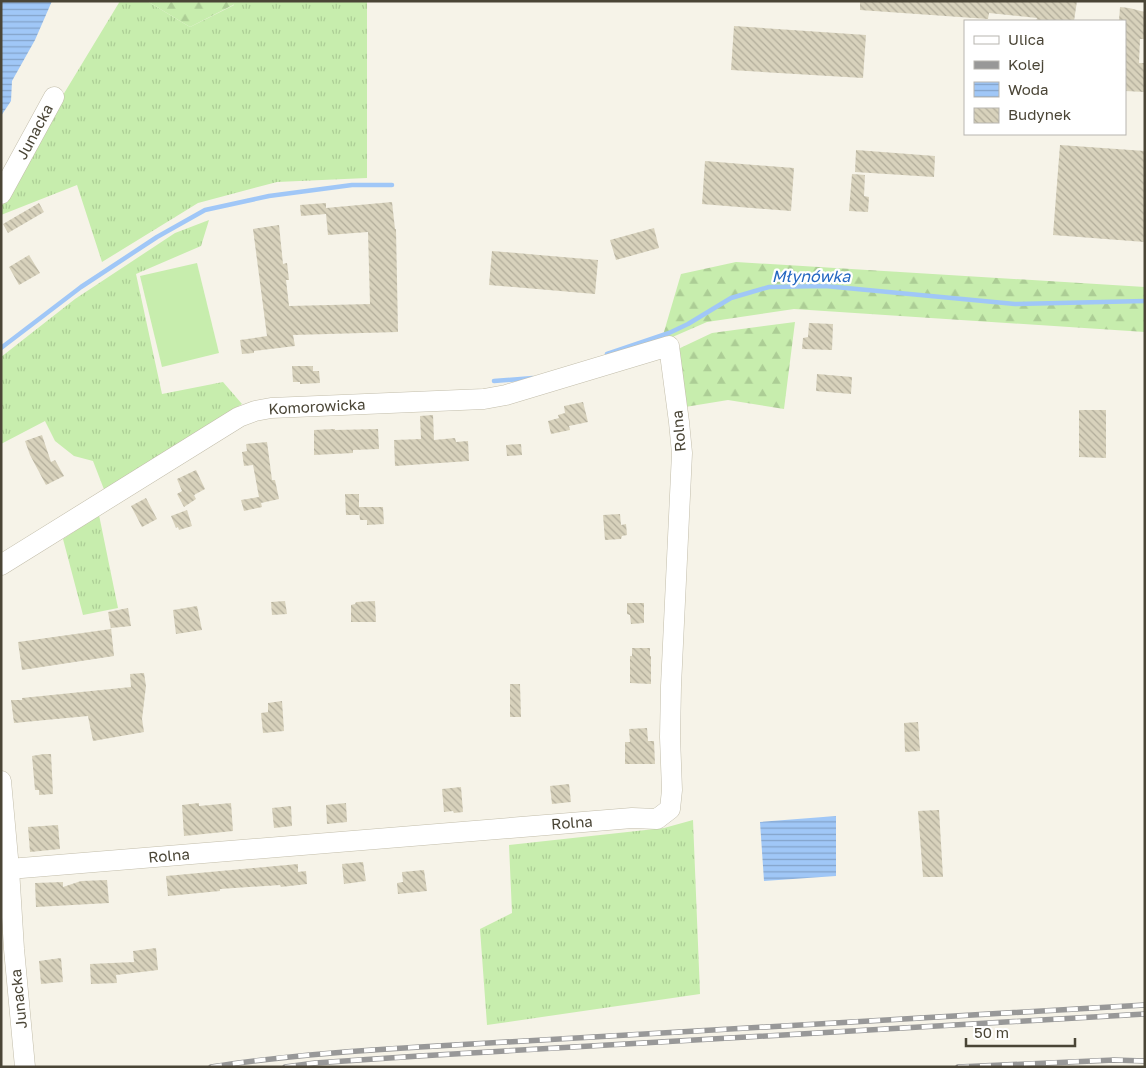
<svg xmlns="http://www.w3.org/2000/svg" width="1146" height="1068" font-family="'Golos Text',sans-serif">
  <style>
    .grass { fill: url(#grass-tufts) }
    .forest { fill: url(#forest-firs) }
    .pitch { fill: #c7edad }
    .water { fill: url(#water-rules) }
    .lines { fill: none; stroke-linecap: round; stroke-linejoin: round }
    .stream { stroke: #a0c7f7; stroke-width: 4.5 }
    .building { fill: url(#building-back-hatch) }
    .minor-casing { stroke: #c2bdaa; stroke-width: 21 }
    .minor { stroke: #fff; stroke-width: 20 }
    .rail-casing { stroke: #989898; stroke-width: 5.5 }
    .rail { stroke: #fff; stroke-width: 4; stroke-dasharray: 11; stroke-linecap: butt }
    .labels { text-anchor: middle; stroke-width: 4.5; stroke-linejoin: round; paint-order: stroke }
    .street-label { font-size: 15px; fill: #4a4536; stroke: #fff }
    .water-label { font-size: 16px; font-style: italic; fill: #2468c1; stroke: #fff }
  </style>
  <defs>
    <pattern id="grass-tufts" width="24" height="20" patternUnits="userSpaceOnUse" patternTransform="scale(1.25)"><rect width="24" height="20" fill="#c7edad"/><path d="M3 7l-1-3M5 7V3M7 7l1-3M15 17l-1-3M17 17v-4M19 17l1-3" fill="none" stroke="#accd95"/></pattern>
    <pattern id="forest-firs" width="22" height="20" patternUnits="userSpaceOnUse" patternTransform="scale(1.25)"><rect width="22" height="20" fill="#c7edad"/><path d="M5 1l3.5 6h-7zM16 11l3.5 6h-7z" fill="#accd95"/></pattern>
    <pattern id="water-rules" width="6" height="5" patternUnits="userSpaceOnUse" patternTransform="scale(1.25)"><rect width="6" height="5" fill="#a0c7f7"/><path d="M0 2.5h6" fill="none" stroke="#84a3c9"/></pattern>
    <pattern id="building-back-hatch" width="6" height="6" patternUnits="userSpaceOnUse" patternTransform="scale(1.25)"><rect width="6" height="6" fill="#d8d2bc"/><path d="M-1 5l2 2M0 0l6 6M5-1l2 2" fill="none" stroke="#b1ac9a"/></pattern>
  </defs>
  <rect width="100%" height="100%" fill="#f6f3e8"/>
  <path class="grass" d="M120,1H147L190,27L234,5V1H367V178L277,182L198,203L102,262L77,185L1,215V207L60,100Z
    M209,220L201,246L136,274L162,394L223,382L242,404L141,467L105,492L93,461L74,456L55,441L45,421L1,444V357L75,299L175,233Z
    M99,515L118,608L83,615L63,539Z
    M693,820L700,994L487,1025L480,929L512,913L509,845L664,828Z"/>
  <path class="forest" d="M147,1H234L235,4L190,27Z
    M736,262L1145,287V332L794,309L707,322L661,342L681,274Z
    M795,322L784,409L728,400L685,407L676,350L712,333Z"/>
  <path class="pitch" d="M197,263L219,353L162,367L140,276Z"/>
  <path class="water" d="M1,1H52L35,40L12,81L11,101L1,116Z
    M836,816V876L764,881L760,822Z"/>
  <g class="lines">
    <path class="stream" d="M1,348L81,287L157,237L205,210L269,196L352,185H392
      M607,354L669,333L688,324L731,298L769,287L825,286L1015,304L1145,301
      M494,381L533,378"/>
  </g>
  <path class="building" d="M860,1H1077L1074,21H1036L1037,18L989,13L988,19L860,10Z
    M1120,7L1129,8L1145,12V39H1140L1139,63H1145V92L1125,91V21H1119Z
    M734,26L866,35L863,78L731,70Z
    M1060,145L1145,151V242L1053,235Z
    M856,150L935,156L934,177L855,172Z
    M705,161L794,168L791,211L702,204Z
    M852,174L865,175L864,196L869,197L868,212L849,211Z
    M392,202L395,229H396L398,332L293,335L295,346L254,351V353L242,354L240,340L267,336L253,229L279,225L283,264L287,263L289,280H286L289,306L370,304L368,232L328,235L326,214L301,216L300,205L326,203V208Z
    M39,203L44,212L8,233L3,224Z
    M654,228L659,248L616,260L610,240Z
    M492,251L598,260L595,294L489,285Z
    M29,255L40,273L19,285L9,267Z
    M809,323L833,324L832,350L802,349L803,338L808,337Z
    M292,366H313V371H319L320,383L300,384V382H293Z
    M817,374L852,377L851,394L816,391Z
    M583,402L588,422L569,426L570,430L551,434L548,421L559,418L558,415L565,413L564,406Z
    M1079,410H1106V458L1079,457Z
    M433,415L434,440L455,438L456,442L468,441L469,461L395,466L394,440L421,439L420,416Z
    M335,429V430L378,429L379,449L353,450V453L314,455V430Z
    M42,435L51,462L55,460L64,476L46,485L30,455L25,441Z
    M267,442L272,480H275L279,499L261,503L262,507L244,511L241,500L259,497L253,465L244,466L242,452L247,451L246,444Z
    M521,444L522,455L507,456L506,445Z
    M196,470L205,489L194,495L196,499L184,507L177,494L182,491L177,479Z
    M345,494H359V507H383L384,524L367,525V520H360L359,510V515H346Z
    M146,498L157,519L142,527L131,506Z
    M187,510L192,526L179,530L178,527L176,528L171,516Z
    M620,514L621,525L626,524L627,535L622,536L621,539L605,540L603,515Z
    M285,601L287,614L272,615L271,602Z
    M375,601L376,622H351V605L355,604L356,602Z
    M627,603H644V623L631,624L630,615L627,614Z
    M197,606L202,630L176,634L173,610Z
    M128,608L131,626L111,628L114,656L22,670L18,642L111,629L108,612Z
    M632,648H650V656H651V684L630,683V656H632Z
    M144,673L146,686L142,719L144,732L93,741L88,716L14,723L11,700H22V698L131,687L130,674Z
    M510,684H520L521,717H510Z
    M282,701L284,731L263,733L261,713L268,712V703Z
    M918,722L920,751L905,752L904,723Z
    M647,728L648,741H654L655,764H625V742H630L629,729Z
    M44,754H51L53,794L39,795V790H35L32,756Z
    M569,784L571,802L552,804L550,786Z
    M461,787L463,812L454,813L453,811L444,812L442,789Z
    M199,803V806L231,803L233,831L184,836L182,805Z
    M346,803L347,822L327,824L326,805Z
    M291,806L292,826L274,828L272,808Z
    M939,810L943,877H923L918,811Z
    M58,825L60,849L30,852L28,827Z
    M363,862L366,881L344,884L342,864Z
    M298,864V872L306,871L307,884L281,887L280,885L220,889V891L168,896L166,876Z
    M424,870L427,891L398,894L397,883L403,882L402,872Z
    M107,880L109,903L36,907L35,883L63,882V887L81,881Z
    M156,948L158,970L116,975L117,983L91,984L90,964L134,962L133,951Z
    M61,958L63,982L41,984L39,961Z"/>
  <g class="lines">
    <defs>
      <path id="minor" d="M1,194L54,97
        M1,565L239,417L255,411L271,408L484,399L506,395L669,346L679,422L682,453L671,686L670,737L672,790L670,809L657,819L632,818L9,869
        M1,781L9,869L14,949L25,1067"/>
    </defs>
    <use href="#minor" class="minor-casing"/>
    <use href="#minor" class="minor"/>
    <defs>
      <path id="rail" d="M211,1067C280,1056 350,1051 420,1047L1145,1005
        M285,1067L315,1063L419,1056L1145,1014
        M958,1067L1114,1060L1145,1061"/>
    </defs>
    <use href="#rail" class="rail-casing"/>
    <use href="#rail" class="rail"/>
  </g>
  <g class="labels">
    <g class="street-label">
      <text transform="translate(35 132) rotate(-62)" y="5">Junacka</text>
      <text transform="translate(317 407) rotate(-3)" y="5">Komorowicka</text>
      <text transform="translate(679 431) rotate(-95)" y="5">Rolna</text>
      <text transform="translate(572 823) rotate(-4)" y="5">Rolna</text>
      <text transform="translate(169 856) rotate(-5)" y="5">Rolna</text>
      <text transform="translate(19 999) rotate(-96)" y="5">Junacka</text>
    </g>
    <g class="water-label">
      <text x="811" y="282">Młynówka</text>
    </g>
  </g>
  <rect width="1146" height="1068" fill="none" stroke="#4a4536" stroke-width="5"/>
  <rect x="964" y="20" width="162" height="115" fill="#ffffff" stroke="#b7b5af"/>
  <rect x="974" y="36" width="25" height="8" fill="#ffffff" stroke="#b7b5af"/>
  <text x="1008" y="45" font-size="15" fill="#4a4536">Ulica</text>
  <rect x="974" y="61" width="25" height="8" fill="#989898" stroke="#b7b5af"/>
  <text x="1008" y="70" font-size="15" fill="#4a4536">Kolej</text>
  <rect x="974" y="82" width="25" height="15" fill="url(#water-rules)" stroke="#b7b5af"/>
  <text x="1008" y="95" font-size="15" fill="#4a4536">Woda</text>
  <rect x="974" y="108" width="25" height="15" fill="url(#building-back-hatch)" stroke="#b7b5af"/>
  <text x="1008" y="120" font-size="15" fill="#4a4536">Budynek</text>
  <path d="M966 1038v8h109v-8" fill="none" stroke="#4a4536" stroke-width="2.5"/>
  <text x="974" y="1038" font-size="15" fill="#4a4536" stroke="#ffffff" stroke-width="4" paint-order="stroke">50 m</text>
</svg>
